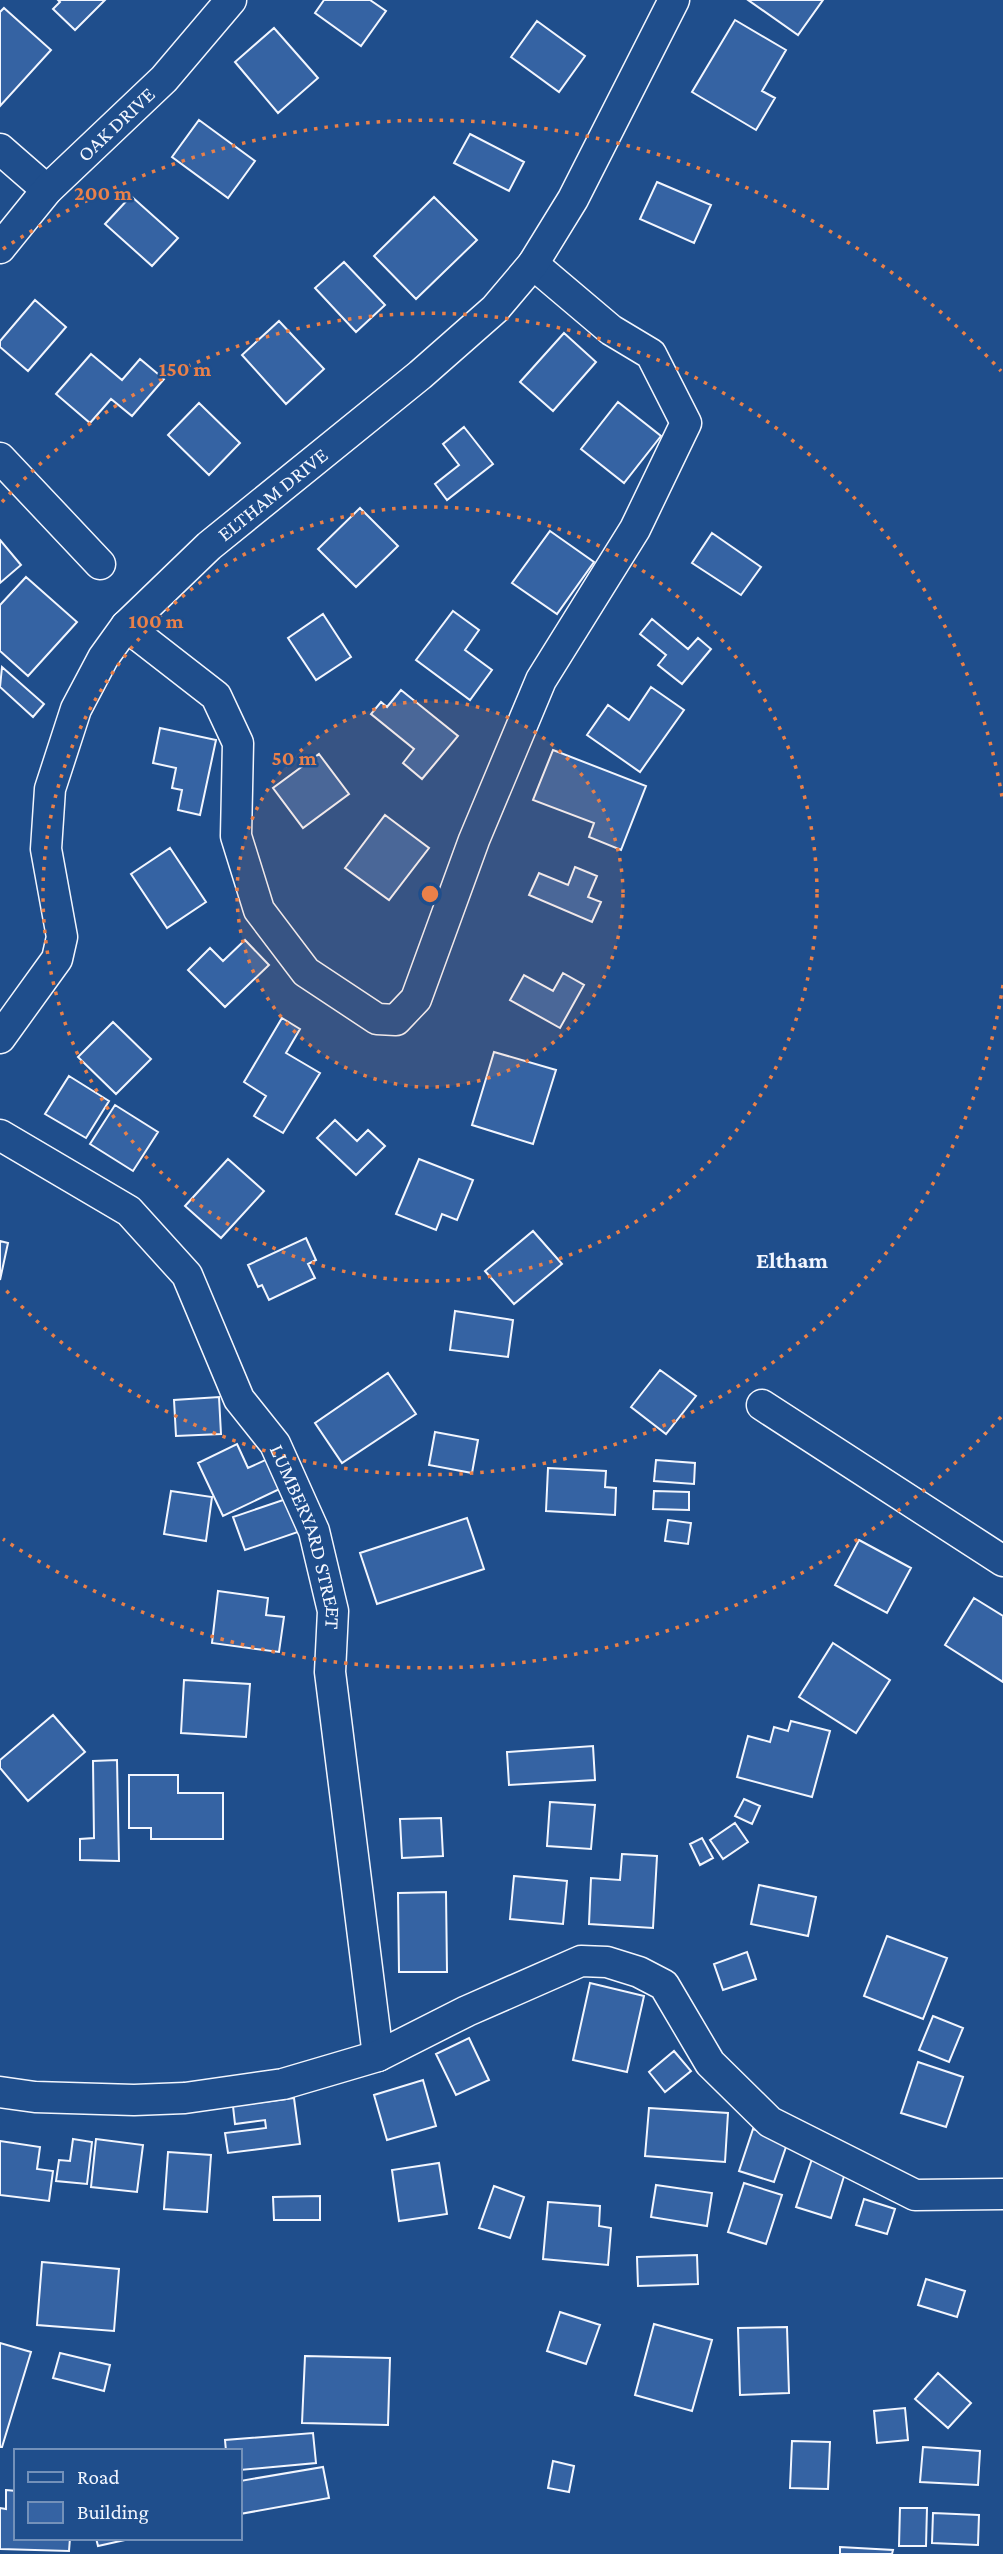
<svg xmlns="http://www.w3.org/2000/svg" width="1003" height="2554" font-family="'Crimson Pro',serif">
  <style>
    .building { fill: #3563a3; stroke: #f2f6ff; stroke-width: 2 }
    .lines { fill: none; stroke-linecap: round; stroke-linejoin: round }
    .minor-casing { stroke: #f2f6ff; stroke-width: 33 }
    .minor { stroke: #1f4e8c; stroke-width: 30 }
    .ring { fill: none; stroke: #ea8049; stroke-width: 3.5; stroke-dasharray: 3.5 7 }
    .labels { text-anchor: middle; stroke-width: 5; stroke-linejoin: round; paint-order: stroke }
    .street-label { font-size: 21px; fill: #f2f6ff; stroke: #1f4e8c }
    .neighbourhood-label { font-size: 23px; font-weight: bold; fill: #f2f6ff; stroke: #1f4e8c }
    .centre { fill: #ea8049; stroke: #1f4e8c; stroke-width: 3.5 }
    .ring-label { font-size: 21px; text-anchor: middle; font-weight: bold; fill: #ea8049; stroke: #1f4e8c; stroke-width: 5; stroke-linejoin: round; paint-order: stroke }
  </style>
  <rect width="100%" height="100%" fill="#1f4e8c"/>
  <path class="building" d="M58,0H105L75,30L53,9L60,2Z
    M324,0H370L386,11L361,46L315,13Z
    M748,0H823L798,35Z
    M4,8L51,50L0,106V12Z
    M735,20L786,50L762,91L775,98L756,130L692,92Z
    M537,21L585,56L559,92L511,57Z
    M274,28L318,78L278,113L235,62Z
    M199,120L255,161L228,198L172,157Z
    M470,134L524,162L509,191L454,163Z
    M657,182L711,205L694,243L640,219Z
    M131,196L178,238L152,266L105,224Z
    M434,197L477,240L416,299L374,256Z
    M344,262L385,305L356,332L315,288Z
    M35,300L66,327L28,371L0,347V341Z
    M279,321L324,369L286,404L242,355Z
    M564,333L596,362L553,411L520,382Z
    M91,354L122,380L140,359L164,379L132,416L111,399L90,423L56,394Z
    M618,402L661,436L624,483L581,449Z
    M199,403L240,443L209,475L168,435Z
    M464,427L493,464L447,500L435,484L459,465L443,444Z
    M360,508L398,546L356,587L318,549Z
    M550,531L594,562L557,614L512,583Z
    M712,533L761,567L741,595L692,563Z
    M0,540L21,565L0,583Z
    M26,577L77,622L28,676L0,651V605Z
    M453,611L479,630L465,650L492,670L470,700L416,660Z
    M323,614L351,657L316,680L288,638Z
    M652,619L688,649L698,638L711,649L682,684L658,665L666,655L640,634Z
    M2,667L44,704L33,717L0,687Z
    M651,687L684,710L640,772L587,735L608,705L629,720Z
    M401,690L458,736L422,779L403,763L414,749L371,714L381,702L387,707Z
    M160,728L216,740L200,815L178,810L182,790L172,788L176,768L153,763Z
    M553,750L646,786L621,850L589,837L594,823L533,800Z
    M319,754L349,794L303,828L273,788Z
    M385,815L429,848L389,900L345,868Z
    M170,848L206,902L167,928L131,874Z
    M575,867L597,876L588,897L601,902L592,922L529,895L539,873L568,885Z
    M245,940L269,965L225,1007L188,970L210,948L223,961Z
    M563,973L584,985L560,1028L510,1000L524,975L553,991Z
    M282,1018L300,1029L286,1053L320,1073L283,1133L254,1116L266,1096L244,1082Z
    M113,1022L151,1059L116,1094L78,1057Z
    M494,1052L556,1070L533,1144L472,1125Z
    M69,1076L109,1101L86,1138L45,1114Z
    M115,1105L158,1132L133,1171L90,1144Z
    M335,1120L357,1141L368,1130L385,1146L356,1175L317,1138Z
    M228,1159L264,1191L221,1238L185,1206Z
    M419,1159L473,1180L457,1220L442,1214L436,1230L396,1214Z
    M533,1231L562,1264L514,1304L485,1271Z
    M306,1238L316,1260L308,1264L315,1278L269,1300L262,1285L258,1287L248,1265Z
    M0,1241L8,1243L0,1280Z
    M455,1311L513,1320L508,1357L450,1350Z
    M660,1370L696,1396L666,1434L631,1407Z
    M388,1373L416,1414L342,1463L315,1423Z
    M219,1397L221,1434L176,1436L174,1400Z
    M435,1432L478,1440L472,1473L429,1465Z
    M237,1444L248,1468L274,1456L288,1485L223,1516L198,1463Z
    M656,1460L695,1463L694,1484L654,1481Z
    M548,1468L606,1471L605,1487L616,1488L615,1515L546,1511Z
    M171,1491L212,1497L206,1541L164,1534Z
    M654,1491L689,1492V1510L653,1509Z
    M286,1499L298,1532L245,1550L233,1517Z
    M467,1518L484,1569L377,1604L360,1553Z
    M668,1520L691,1523L688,1544L665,1541Z
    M859,1540L911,1568L887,1613L835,1585Z
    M218,1591L268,1598L266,1615L284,1617L279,1652L212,1643Z
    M974,1598L1003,1616V1682L945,1645Z
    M833,1643L890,1680L856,1733L799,1697Z
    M184,1680L250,1684L246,1737L181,1733Z
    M53,1715L85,1752L28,1801L0,1768V1760Z
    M791,1721L830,1731L812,1797L737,1777L748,1736L770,1742L774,1727L788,1731Z
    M593,1746L595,1780L509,1785L507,1752Z
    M117,1760L119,1861L80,1860V1839L94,1838L93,1761Z
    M129,1775H178V1793H223V1839H151V1828H129Z
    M744,1799L760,1806L752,1824L735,1816Z
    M550,1802L595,1805L591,1849L547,1846Z
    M441,1818L443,1856L402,1858L400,1819Z
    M735,1823L748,1842L723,1859L710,1840Z
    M702,1838L713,1858L700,1865L690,1844Z
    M622,1854L657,1856L653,1928L589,1924L591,1878L620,1880Z
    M514,1876L567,1881L563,1924L510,1919Z
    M759,1885L816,1897L808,1936L751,1924Z
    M446,1892L447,1972H399L398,1893Z
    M887,1936L947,1958L923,2019L864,1996Z
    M747,1952L756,1979L723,1990L714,1964Z
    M590,1983L644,1996L627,2072L573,2060Z
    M933,2016L963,2028L949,2062L919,2050Z
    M469,2038L489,2080L456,2095L436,2054Z
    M674,2051L691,2071L665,2092L649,2072Z
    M918,2062L963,2077L946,2127L901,2113Z
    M423,2080L436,2126L387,2140L374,2095Z
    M294,2098L300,2144L228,2153L225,2133L266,2128L265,2120L235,2124L233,2106Z
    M649,2108L728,2113L725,2162L645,2156Z
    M753,2129L788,2141L774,2182L739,2171Z
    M73,2139L92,2142L87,2184L56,2181L59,2160L70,2161Z
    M96,2139L143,2145L137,2192L91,2187Z
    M0,2141L40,2147L37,2169L53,2171L49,2201L0,2195Z
    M168,2152L211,2155L207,2212L164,2209Z
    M812,2159L846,2170L831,2218L796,2207Z
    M439,2163L447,2214L399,2221L392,2170Z
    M744,2183L782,2195L766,2244L728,2232Z
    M656,2185L712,2193L707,2226L651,2217Z
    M494,2186L524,2197L510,2238L479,2228Z
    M320,2196V2220H274L273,2197Z
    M864,2199L895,2209L887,2234L856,2225Z
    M548,2202L600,2206L599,2226L611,2228L608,2265L543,2259Z
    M697,2255L698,2284L638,2286L637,2257Z
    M42,2262L119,2269L114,2331L37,2325Z
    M926,2279L965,2291L957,2317L918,2305Z
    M560,2312L600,2325L586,2364L547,2351Z
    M654,2324L712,2340L692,2411L635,2395Z
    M787,2327L789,2393L740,2395L738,2328Z
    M0,2343L31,2352L2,2447H0Z
    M60,2353L110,2365L104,2391L53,2378Z
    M305,2356L390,2358L388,2425L302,2423Z
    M938,2373L971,2403L948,2428L915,2399Z
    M905,2408L908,2440L877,2443L874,2411Z
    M313,2433L316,2463L240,2470V2451H226L225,2440Z
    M792,2441L830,2442L828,2489L790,2488Z
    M923,2447L980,2451L978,2485L920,2482Z
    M553,2461L574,2466L569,2492L548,2488Z
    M323,2467L329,2498L240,2514V2481Z
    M6,2490L16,2491V2538H70L69,2551L0,2549V2508L6,2509Z
    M900,2508H927L926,2546H899Z
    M933,2513L979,2515L978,2545L932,2543Z
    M96,2538H134L98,2546Z
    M840,2547L893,2550L892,2554H840Z"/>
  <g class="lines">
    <defs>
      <g id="minor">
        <path d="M0,149L47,190"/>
        <path id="s1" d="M0,248L47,190L164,79L231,0"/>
        <path d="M0,458L100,564"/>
        <path d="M126,626L216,696L238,743L236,836L259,910L306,972L377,1019L396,1020L416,999L474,840L541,680L635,529L686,423L651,354L611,330L533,264"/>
        <path id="s2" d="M0,1038L57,959L62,937L46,849L50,789L76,709L103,658L126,626L209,546L420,375L495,309L533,264L573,199L674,0"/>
        <path id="s3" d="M0,1135L129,1211L187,1275L239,1399L275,1444L314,1531L333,1611L330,1672L378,2056"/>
        <path d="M762,1405L1003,1561"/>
        <path d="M0,2092L35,2097L134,2100L185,2098L283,2084L378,2056L467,2011L581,1961L607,1962L639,1972L664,1985L710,2063L770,2122L915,2195L1003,2194"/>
      </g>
    </defs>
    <use href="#minor" class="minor-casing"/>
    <use href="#minor" class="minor"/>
  </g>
  <circle cx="430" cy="894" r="193" fill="#ea8049" fill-opacity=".12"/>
  <g class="ring">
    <circle cx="430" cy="894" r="193"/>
    <circle cx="430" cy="894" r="387"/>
    <path d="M1003 985A580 580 0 0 1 2 1286M2 502A580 580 0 0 1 1003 803"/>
    <path d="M1001 1417A774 774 0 0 1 3 1539M3 249A774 774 0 0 1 1001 371"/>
  </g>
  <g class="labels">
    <g class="street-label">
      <text dy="7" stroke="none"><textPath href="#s1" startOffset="170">OAK DRIVE</textPath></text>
      <text dy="7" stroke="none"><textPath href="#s2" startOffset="648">ELTHAM DRIVE</textPath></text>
      <text dy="7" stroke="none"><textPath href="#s3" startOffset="527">LUMBERYARD STREET</textPath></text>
    </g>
    <g class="neighbourhood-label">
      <text x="792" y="1268">Eltham</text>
    </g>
  </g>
  <circle cx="430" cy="894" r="10" class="centre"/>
  <g class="ring-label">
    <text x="103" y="200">200 m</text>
    <text x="185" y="376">150 m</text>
    <text x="156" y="628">100 m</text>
    <text x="294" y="765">50 m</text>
  </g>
  <rect x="14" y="2449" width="228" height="91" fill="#1f4e8c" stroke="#7391ba" stroke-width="2"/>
  <rect x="28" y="2472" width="35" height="10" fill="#1f4e8c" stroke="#7391ba" stroke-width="2"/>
  <text x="77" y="2484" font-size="21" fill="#f2f6ff">Road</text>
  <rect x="28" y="2502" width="35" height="21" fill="#3563a3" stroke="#7391ba" stroke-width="2"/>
  <text x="77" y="2519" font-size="21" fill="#f2f6ff">Building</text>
</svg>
